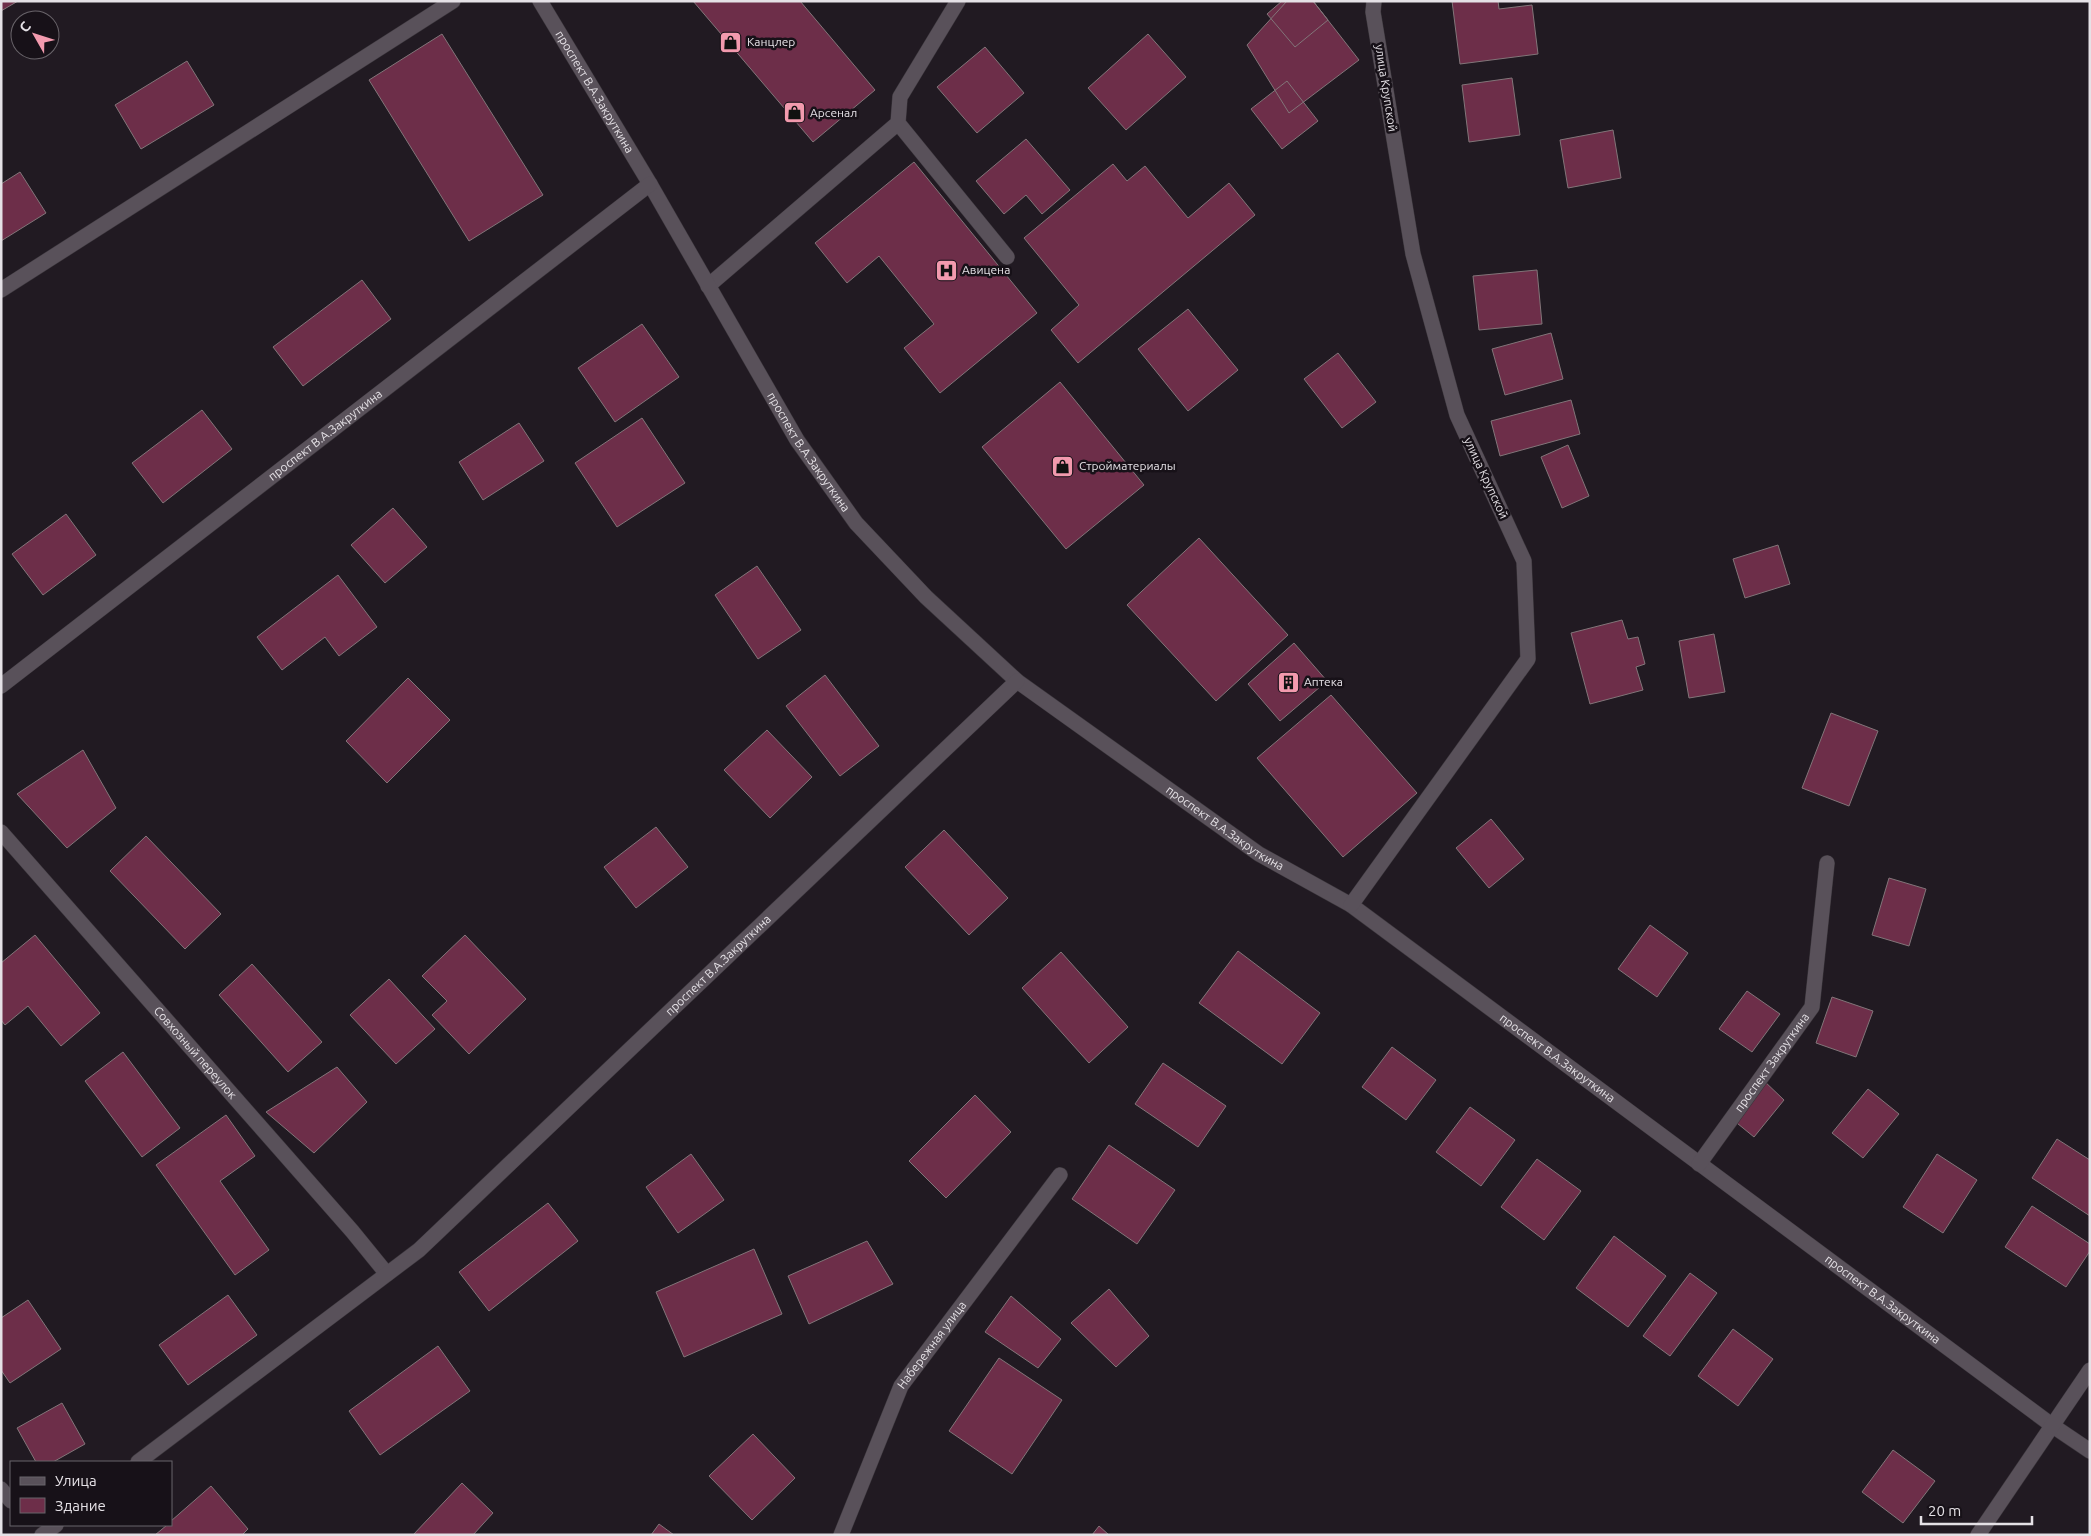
<svg xmlns="http://www.w3.org/2000/svg" width="2091" height="1536" font-family="Ubuntu,sans-serif">
  <style>
    .building { fill: #6d2e49; stroke: #827579 }
    .lines { fill: none; stroke-linecap: round; stroke-linejoin: round }
    .lane-casing { stroke: #3a353b; stroke-width: 16 }
    .street-casing { stroke: #3a353b; stroke-width: 16 }
    .lane { stroke: #59515a; stroke-width: 15 }
    .street { stroke: #59515a; stroke-width: 15 }
    .labels { text-anchor: middle; stroke-width: 5; stroke-linejoin: round; paint-order: stroke }
    .poi-label { font-size: 12px; fill: #e5e1e6; stroke: #171118; text-anchor: start }
    .street-label { font-size: 12px; fill: #e5e1e6; stroke: #171118 }
  </style>
  <rect width="100%" height="100%" fill="#211a22"/>
  <path class="building" d="M1,1H18L1,11Z
    M693,1H800L875,90L813,142Z
    M1282,1H1313L1328,20L1295,47L1267,14Z
    M1287,1H1313L1359,60L1289,113L1247,45Z
    M1452,1H1498L1499,9L1532,5L1538,54L1460,64Z
    M442,34L543,195L469,241L369,80Z
    M1148,34L1186,77L1126,130L1088,88Z
    M985,47L1024,93L977,133L937,87Z
    M187,61L214,105L141,149L115,105Z
    M1512,78L1520,135L1469,142L1462,85Z
    M1287,81L1318,121L1282,149L1251,109Z
    M1613,130L1621,178L1568,188L1560,140Z
    M1026,139L1070,190L1042,214L1026,195L1004,214L976,181Z
    M914,162L1037,313L940,393L904,348L934,324L879,256L847,283L815,243Z
    M1113,164L1127,181L1145,166L1188,218L1229,183L1255,215L1078,363L1051,330L1079,305L1024,238Z
    M20,172L46,213L1,241V184Z
    M1537,270L1542,324L1479,330L1473,276Z
    M362,280L391,319L303,386L273,347Z
    M1188,309L1238,370L1188,411L1138,349Z
    M642,324L679,377L615,422L578,368Z
    M1551,333L1563,379L1505,395L1492,349Z
    M1338,353L1376,402L1342,428L1304,379Z
    M1060,382L1144,485L1066,549L982,447Z
    M1571,400L1580,434L1500,456L1491,421Z
    M202,410L232,449L163,503L132,463Z
    M642,418L685,483L617,527L575,463Z
    M519,423L544,461L483,500L459,462Z
    M1568,445L1589,496L1562,508L1541,457Z
    M393,508L427,547L385,583L351,545Z
    M66,514L96,555L43,595L12,554Z
    M1199,538L1288,635L1216,701L1127,605Z
    M1778,545L1790,584L1745,598L1733,559Z
    M757,566L801,630L758,659L715,595Z
    M338,575L377,627L339,656L325,637L282,670L257,637Z
    M1622,620L1628,639L1638,637L1645,664L1636,667L1643,690L1590,704L1571,633Z
    M1714,634L1725,692L1689,698L1679,641Z
    M1294,643L1327,681L1280,721L1248,684Z
    M825,675L879,746L840,776L786,706Z
    M408,678L450,720L387,783L346,741Z
    M1331,695L1417,793L1343,857L1257,758Z
    M1831,713L1878,731L1849,806L1802,788Z
    M767,730L812,777L770,818L724,770Z
    M83,750L116,808L67,848L17,794Z
    M1491,819L1524,859L1489,888L1456,848Z
    M656,827L688,867L636,908L604,867Z
    M944,830L1008,898L969,935L905,867Z
    M146,836L221,914L185,949L110,871Z
    M1889,878L1926,889L1909,946L1872,935Z
    M1650,925L1688,953L1657,997L1618,969Z
    M35,935L100,1013L61,1046L28,1006L5,1025L1,1020V963Z
    M465,935L526,999L469,1054L432,1015L447,1001L422,976Z
    M1238,951L1320,1013L1282,1064L1199,1003Z
    M1061,952L1128,1027L1089,1063L1022,988Z
    M252,964L322,1042L288,1072L219,995Z
    M389,979L435,1029L396,1064L350,1015Z
    M1747,991L1780,1014L1752,1052L1719,1029Z
    M1832,997L1873,1011L1856,1057L1816,1043Z
    M1392,1047L1436,1080L1406,1120L1362,1087Z
    M123,1052L180,1128L142,1157L85,1081Z
    M1163,1063L1226,1106L1198,1147L1135,1104Z
    M337,1067L367,1102L314,1153L266,1112Z
    M1761,1078L1784,1100L1754,1137L1732,1119Z
    M1868,1089L1899,1114L1863,1158L1832,1133Z
    M975,1095L1011,1132L946,1198L909,1161Z
    M1470,1107L1515,1140L1481,1186L1436,1152Z
    M226,1115L255,1156L220,1181L269,1250L235,1275L156,1165Z
    M2057,1139L2090,1160V1216L2032,1178Z
    M1109,1145L1175,1190L1137,1244L1072,1199Z
    M691,1154L724,1200L678,1233L646,1187Z
    M1937,1154L1977,1180L1943,1233L1903,1207Z
    M1537,1159L1581,1191L1544,1240L1501,1207Z
    M548,1203L578,1241L489,1311L459,1272Z
    M2032,1206L2090,1244V1251L2066,1287L2005,1247Z
    M1614,1236L1666,1276L1628,1327L1576,1288Z
    M867,1241L893,1284L809,1324L788,1276Z
    M754,1249L782,1314L684,1357L656,1292Z
    M1690,1273L1717,1293L1670,1356L1643,1336Z
    M1109,1289L1149,1336L1116,1367L1071,1323Z
    M228,1295L257,1335L188,1385L159,1345Z
    M1011,1296L1061,1339L1038,1368L985,1332Z
    M28,1300L61,1349L10,1383L1,1370V1318Z
    M1733,1329L1773,1359L1738,1406L1698,1376Z
    M438,1346L470,1391L380,1455L349,1411Z
    M999,1358L1062,1400L1012,1474L949,1431Z
    M62,1403L85,1444L53,1462H36L17,1428Z
    M753,1434L795,1478L752,1520L709,1476Z
    M1893,1450L1935,1481L1903,1523L1862,1492Z
    M462,1483L493,1513L473,1535H413Z
    M211,1486L248,1529L242,1535H155L167,1525H171V1521Z
    M659,1524L674,1535H651Z
    M1099,1526L1109,1535H1092Z"/>
  <g class="lines">
    <defs>
      <path id="lane" d="M898,123L1007,257
        M708,286L898,123L900,97L958,1"/>
      <g id="street">
        <path id="s1" d="M540,1L650,184L797,440L856,523L926,597L1017,681L1259,854L1351,905L2053,1426L2090,1451"/>
        <path d="M1,290L453,1"/>
        <path id="s2" d="M1,686L650,184"/>
        <path id="s3" d="M1,832L352,1231L387,1274"/>
        <path d="M1351,905L1528,659L1524,561L1457,415L1413,254L1373,12L1374,1"/>
        <path id="s4" d="M1699,1164L1812,1007L1827,863"/>
        <path id="s5" d="M138,1462L419,1250L1017,681"/>
        <path d="M1,1489L11,1501"/>
        <path d="M42,1535L56,1525"/>
        <path id="s6" d="M841,1535L901,1386L1060,1175"/>
        <path d="M1978,1535L2090,1370"/>
      </g>
    </defs>
    <use href="#lane" class="lane-casing"/>
    <use href="#street" class="street-casing"/>
    <use href="#lane" class="lane"/>
    <use href="#street" class="street"/>
  </g>
  <defs>
    <symbol id="shop-square" viewBox="-11 -11 22 22"><rect x="-9" y="-9" width="18" height="18" rx="4" fill="#f29aae" stroke="#171118"/><path d="M-5-2.5h2.3a2.7 3.5 0 0 1 5.4 0H5L5.5 6h-11ZM-1.5-2.5h3a1.5 2.3 0 0 0-3 0Z" fill="#111"/></symbol>
    <symbol id="hospital-square" viewBox="-11 -11 22 22"><rect x="-9" y="-9" width="18" height="18" rx="4" fill="#f29aae" stroke="#171118"/><path d="M-5-5h3v3.5h4V-5h3V5h-3V1.5h-4V5h-3Z" fill="#111"/></symbol>
    <symbol id="building-square" viewBox="-11 -11 22 22"><rect x="-9" y="-9" width="18" height="18" rx="4" fill="#f29aae" stroke="#171118"/><path d="M-4-6H4V6H1V3H-1V6H-4ZM-2.5-4.3h1.7v1.8h-1.7ZM.8-4.3h1.7v1.8H.8ZM-2.5-1h1.7V.8h-1.7ZM.8-1h1.7V.8H.8Z" fill="#111"/></symbol>
  </defs>
  <g fill-rule="evenodd">
    <use href="#shop-square" x="718" y="30" width="25" height="25"/>
    <use href="#shop-square" x="782" y="100" width="25" height="25"/>
    <use href="#hospital-square" x="934" y="258" width="25" height="25"/>
    <use href="#shop-square" x="1050" y="454" width="25" height="25"/>
    <use href="#building-square" x="1276" y="670" width="25" height="25"/>
  </g>
  <g class="labels">
    <g class="poi-label">
      <text x="747" y="46">Канцлер</text>
      <text x="810" y="117">Арсенал</text>
      <text x="962" y="274">Авицена</text>
      <text x="1079" y="470">Стройматериалы</text>
      <text x="1304" y="686">Аптека</text>
    </g>
    <g class="street-label">
      <text transform="translate(1386 88) rotate(81)" y="4">улица Крупской</text>
      <text dy="4" stroke="none"><textPath href="#s1" startOffset="106">проспект В.А.Закруткина</textPath></text>
      <text dy="4" stroke="none"><textPath href="#s2" startOffset="410">проспект В.А.Закруткина</textPath></text>
      <text dy="4" stroke="none"><textPath href="#s1" startOffset="525">проспект В.А.Закруткина</textPath></text>
      <text transform="translate(1486 478) rotate(65)" y="4">улица Крупской</text>
      <text dy="4" stroke="none"><textPath href="#s1" startOffset="1091">проспект В.А.Закруткина</textPath></text>
      <text dy="4" stroke="none"><textPath href="#s5" startOffset="765">проспект В.А.Закруткина</textPath></text>
      <text dy="4" stroke="none"><textPath href="#s3" startOffset="294">Совхозный переулок</textPath></text>
      <text dy="4" stroke="none"><textPath href="#s1" startOffset="1496">проспект В.А.Закруткина</textPath></text>
      <text dy="4" stroke="none"><textPath href="#s4" startOffset="125">проспект Закруткина</textPath></text>
      <text dy="4" stroke="none"><textPath href="#s1" startOffset="1901">проспект В.А.Закруткина</textPath></text>
      <text dy="4" stroke="none"><textPath href="#s6" startOffset="212">Набережная улица</textPath></text>
    </g>
  </g>
  <rect width="2091" height="1536" fill="none" stroke="#e5e1e6" stroke-width="5"/>
  <rect x="10" y="1461" width="162" height="65" fill="#171118" stroke="#69646a"/>
  <rect x="20" y="1477" width="25" height="8" fill="#59515a" stroke="#69646a"/>
  <text x="55" y="1486" font-size="15" fill="#e5e1e6">Улица</text>
  <rect x="20" y="1498" width="25" height="15" fill="#6d2e49" stroke="#69646a"/>
  <text x="55" y="1511" font-size="15" fill="#e5e1e6">Здание</text>
  <g transform="translate(35 35) rotate(309)"><circle r="24" fill="#171118" stroke="#69646a"/>
  <path d="M0-4L9 19L0 12L-9 19Z" fill="#f29aae"/>
  <text y="-8" font-size="14" font-weight="bold" text-anchor="middle" fill="#e5e1e6">С</text>
  </g>
  <path d="M1921 1516v8h111v-8" fill="none" stroke="#e5e1e6" stroke-width="2.5"/>
  <text x="1928" y="1516" font-size="15" fill="#e5e1e6" stroke="#171118" stroke-width="4" paint-order="stroke">20 m</text>
</svg>
